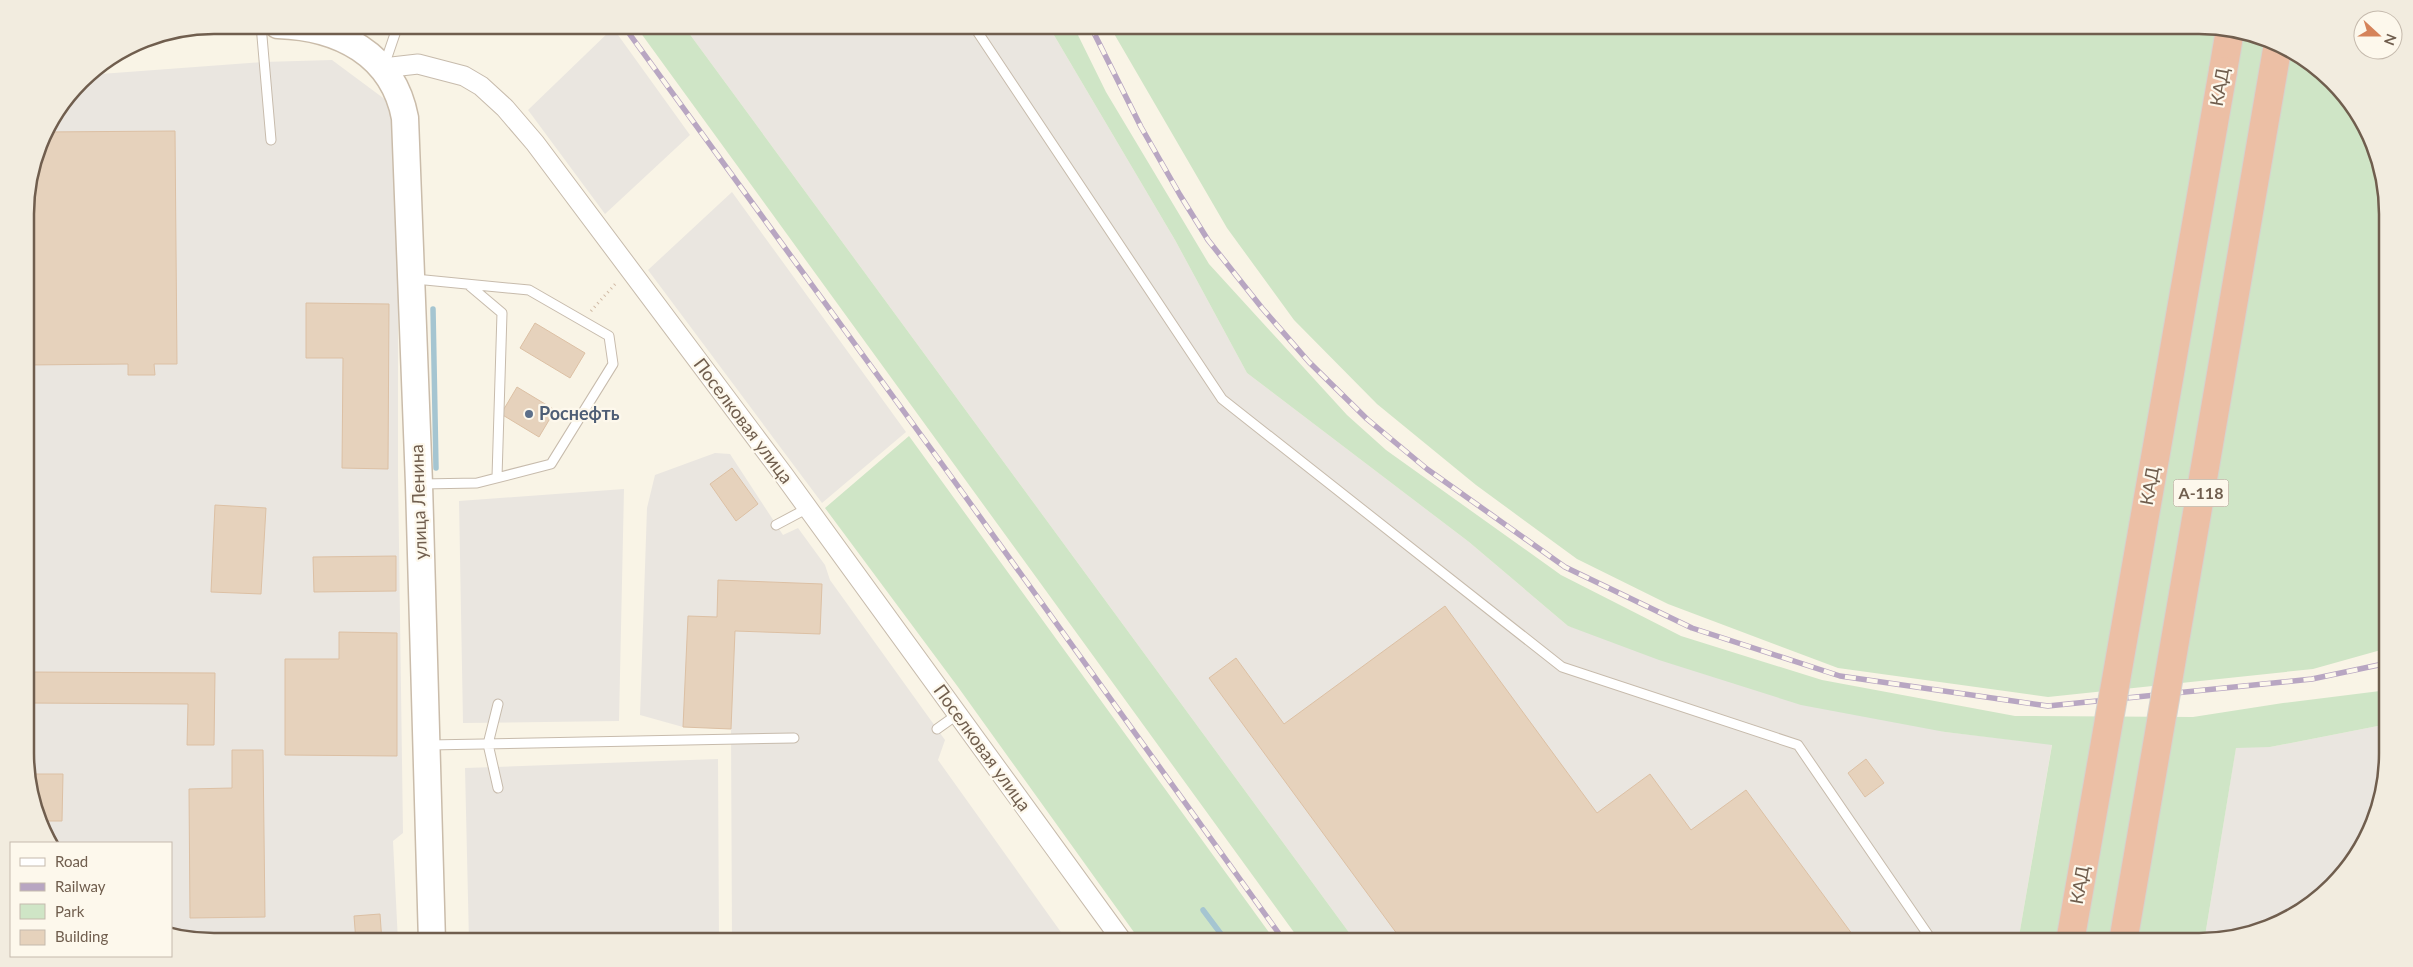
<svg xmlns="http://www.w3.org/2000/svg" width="2413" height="967" font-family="Lato,sans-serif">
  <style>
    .industrial { fill: #eae6e0 }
    .green { fill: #cfe5c6 }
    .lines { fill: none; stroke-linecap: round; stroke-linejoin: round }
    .stream { stroke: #a5c5d1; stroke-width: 5.5 }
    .building { fill: #e6d2bc; stroke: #dcc0a4 }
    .lane-casing { stroke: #c7bbac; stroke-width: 11 }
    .street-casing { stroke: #c7bbac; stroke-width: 21 }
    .secondary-casing { stroke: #cabcaa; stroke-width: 29 }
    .highway-casing { stroke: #d7d2cd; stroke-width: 30 }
    .path { stroke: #d0baa5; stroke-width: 3; stroke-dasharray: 1 4; stroke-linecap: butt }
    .lane { stroke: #fff; stroke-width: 9 }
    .street { stroke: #fff; stroke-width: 19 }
    .secondary { stroke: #fff; stroke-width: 26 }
    .highway { stroke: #ecbfa5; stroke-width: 28 }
    .rail-casing { stroke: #b8a6c2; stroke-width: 5.5 }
    .rail { stroke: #fdf8ec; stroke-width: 4; stroke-dasharray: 11; stroke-linecap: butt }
    .highway-bridge-casing { stroke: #d7d2cd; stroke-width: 30; stroke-linecap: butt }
    .highway-bridge { stroke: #ecbfa5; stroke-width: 28 }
    .service-dot { fill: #5c6f8a; stroke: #fdf8ec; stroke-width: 2 }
    .labels { text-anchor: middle; stroke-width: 4.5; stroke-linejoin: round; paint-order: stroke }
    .shield { fill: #fdf8ec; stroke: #9a8c7d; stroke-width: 1 }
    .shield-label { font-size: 16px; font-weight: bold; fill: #705e4e }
    .street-label { font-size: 18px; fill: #705e4e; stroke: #fdf8ec }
    .service-label { font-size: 18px; font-weight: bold; fill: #4e5e75; stroke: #fdf8ec; text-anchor: start }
    .rim { fill: none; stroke: #705e4e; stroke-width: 2.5 }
  </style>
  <rect width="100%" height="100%" fill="#f9f4e6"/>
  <path class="industrial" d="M683,25H1048L1175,240L1247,373L1469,542L1568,626L1945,732L2052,744L2018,942H1356Z
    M613,28L690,135L605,214L528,110Z
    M332,60L398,109V474L403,833L393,841L398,942H214L171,935V843H49L44,837L29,790L25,201L45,130L87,75L263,62Z
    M732,192L906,432L822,503L648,270Z
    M715,453L730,454L783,535L798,528L825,565L830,580L945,740L938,760L1068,942H732L731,729L683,727L640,715L647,508L655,475Z
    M624,489L619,721L463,723L459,501Z
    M2388,724V753L2378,814L2349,868L2314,903L2260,932L2204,942L2236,747H2270Z
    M718,759L719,942H469L465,768Z"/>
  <path class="green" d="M635,25H683L1356,942H1301Z
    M1048,25H1073L1106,92L1209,264L1347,415L1386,450L1561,575L1681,636L1822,680L2015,716L2193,717L2283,703L2388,690V724L2270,747L2236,748L2204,942H2018L2052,745L1945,732L1801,705L1659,660L1568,626L1469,542L1247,373L1175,240Z
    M1109,25H2199L2260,35L2304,57L2341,89L2374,141L2386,189L2388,648L2313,669L2048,697L1838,668L1668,604L1577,559L1476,485L1377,404L1294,320L1227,228Z
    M909,436L1276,942H1141L958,687L825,508Z"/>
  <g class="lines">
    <path class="stream" d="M433,309L436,468
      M1203,910L1227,942"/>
  </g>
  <path class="building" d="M175,131L177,364H154L155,375H128V364L26,365L25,201L44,132Z
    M306,303L389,304L388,469L342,468L343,358H306Z
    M535,323L585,353L570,378L520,348Z
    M517,387L555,410L539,437L501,414Z
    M732,468L758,504L736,521L710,484Z
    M215,505L266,508L261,594L211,592Z
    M396,556V591L314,592L313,557Z
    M718,580L822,584L820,634L735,631L731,729L683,727L688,616L717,617Z
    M1445,606L1597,813L1650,774L1691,830L1746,790L1858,942H1403L1209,678L1236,658L1284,724Z
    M339,632L397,633V756L285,755V659H339Z
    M28,672L215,673L214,745H187L188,704L28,703Z
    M232,750H263L265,917L190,918L189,789L232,788Z
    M1866,759L1884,783L1865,797L1848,773Z
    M28,774H63L62,821H39L29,790Z
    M380,914L382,942H356L354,916Z"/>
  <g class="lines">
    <defs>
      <path id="lane" d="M261,25L271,140
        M973,25L1222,399L1562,667L1798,745L1933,942
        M356,42L358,25
        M384,66L398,25
        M415,279L529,290L609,336L613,364L551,464L477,483L422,484
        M470,286L502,313L497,477
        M776,525L808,508
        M498,704L488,744L498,788
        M937,729L958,714
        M429,745L794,738"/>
      <path id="street" d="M383,68L418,64L464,76L481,86L505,108L535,143L783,474L1123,942"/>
      <path id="secondary" d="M278,25C339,27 393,54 405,118L419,484L432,942"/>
      <path id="highway" d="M2223,71L2230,30"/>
    </defs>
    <use href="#lane" class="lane-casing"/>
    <use href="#street" class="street-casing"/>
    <use href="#secondary" class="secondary-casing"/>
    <use href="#highway" class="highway-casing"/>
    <path class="path" d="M591,311L617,282"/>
    <use href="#lane" class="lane"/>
    <use href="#street" class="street"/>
    <use href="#secondary" class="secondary"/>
    <use href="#highway" class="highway"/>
    <defs>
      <path id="rail" d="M623,25L942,464L1285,942
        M1090,25L1141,127L1180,195L1208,240L1262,308L1309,362L1367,419L1427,469L1565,567L1692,628L1840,676L2048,706L2312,679L2388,663"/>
    </defs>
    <use href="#rail" class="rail-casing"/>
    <use href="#rail" class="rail"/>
    <defs>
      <path id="highway-bridge" d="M2070,942L2223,71
        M2123,942L2278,44"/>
    </defs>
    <use href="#highway-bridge" class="highway-bridge-casing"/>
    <use href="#highway-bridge" class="highway-bridge"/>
  </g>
  <circle class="service-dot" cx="529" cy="414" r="5"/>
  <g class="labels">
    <rect class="shield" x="2173.5" y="479.5" width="55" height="27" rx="4"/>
    <g class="shield-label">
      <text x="2201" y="499">А-118</text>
    </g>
    <g class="street-label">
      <text transform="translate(2220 87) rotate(-80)" y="6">КАД</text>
      <text transform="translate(743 421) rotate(53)" y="6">Поселковая улица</text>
      <text transform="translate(2150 486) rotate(-80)" y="6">КАД</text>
      <text transform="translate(419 502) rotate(-92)" y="6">улица Ленина</text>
      <text transform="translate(982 748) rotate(54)" y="6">Поселковая улица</text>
      <text transform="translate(2080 885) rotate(-80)" y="6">КАД</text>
    </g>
    <g class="service-label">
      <text x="539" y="420">Роснефть</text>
    </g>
  </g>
  <path d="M0 0H2413V967H0ZM214 34H2199A180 180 0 0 1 2379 214V753A180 180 0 0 1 2199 933H214A180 180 0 0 1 34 753V214A180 180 0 0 1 214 34Z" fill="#f2ecdf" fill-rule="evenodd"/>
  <path class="rim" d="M214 34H2199A180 180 0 0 1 2379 214V753A180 180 0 0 1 2199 933H214A180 180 0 0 1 34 753V214A180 180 0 0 1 214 34Z"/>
  <rect x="10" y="842" width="162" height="115" fill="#fdf8ec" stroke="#c5baad"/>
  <rect x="20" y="858" width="25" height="8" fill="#ffffff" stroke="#c5baad"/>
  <text x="55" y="867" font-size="15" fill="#705e4e">Road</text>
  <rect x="20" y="883" width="25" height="8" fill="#b8a6c2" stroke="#c5baad"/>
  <text x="55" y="892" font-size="15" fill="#705e4e">Railway</text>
  <rect x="20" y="904" width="25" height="15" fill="#cfe5c6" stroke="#c5baad"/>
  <text x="55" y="917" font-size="15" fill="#705e4e">Park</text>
  <rect x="20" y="930" width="25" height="15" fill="#e6d2bc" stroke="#c5baad"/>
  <text x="55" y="942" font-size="15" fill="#705e4e">Building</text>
  <g transform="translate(2378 35) rotate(111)"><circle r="24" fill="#fdf8ec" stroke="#c5baad"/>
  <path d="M0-4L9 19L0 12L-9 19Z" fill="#d5835a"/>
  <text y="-8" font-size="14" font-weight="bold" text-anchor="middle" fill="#705e4e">N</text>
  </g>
</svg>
